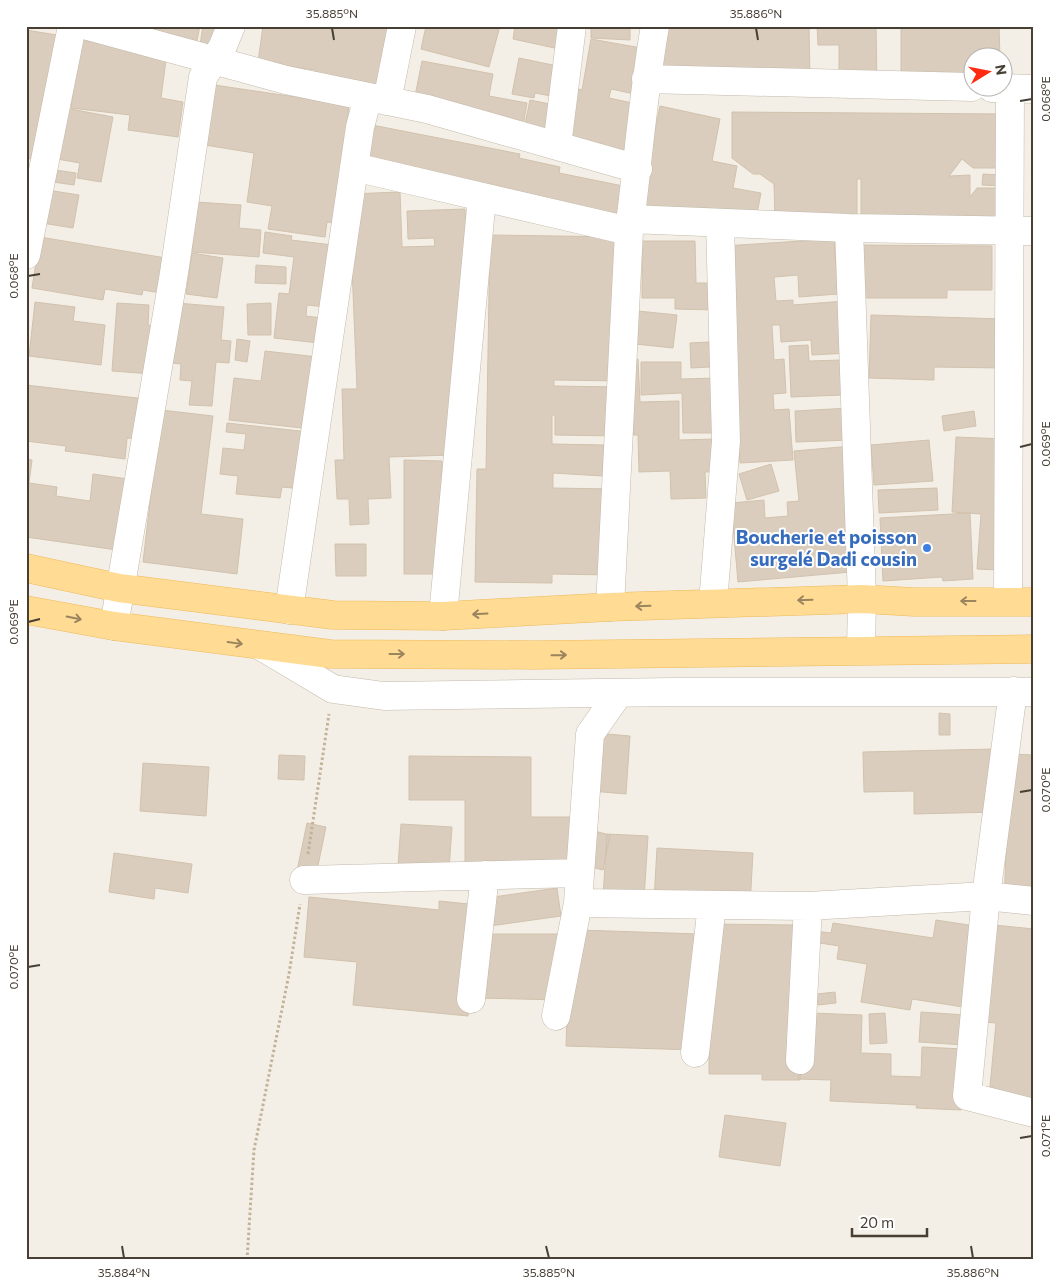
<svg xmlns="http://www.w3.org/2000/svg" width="1060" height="1286" font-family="Commissioner,sans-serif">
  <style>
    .building { fill: #dacdbd; stroke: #d2c2ad }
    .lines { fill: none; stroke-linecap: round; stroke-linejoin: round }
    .minor-casing { stroke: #c3b9aa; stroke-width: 29 }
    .major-casing { stroke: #edba5b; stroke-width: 29 }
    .path { stroke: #c3b298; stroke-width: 3; stroke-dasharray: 2.5 2.5; stroke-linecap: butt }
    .minor { stroke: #fff; stroke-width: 28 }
    .major { stroke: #ffdb94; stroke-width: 28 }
    .oneway { stroke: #9a855f }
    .ticks { fill: none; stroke: #473f34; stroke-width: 2 }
    .shop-dot { fill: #3f7fe0; stroke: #fff; stroke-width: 2 }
    .labels { text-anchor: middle; stroke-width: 4; stroke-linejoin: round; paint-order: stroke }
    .shop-label { font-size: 19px; font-weight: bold; fill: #366cbe; stroke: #fff; text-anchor: end }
    .neatline { fill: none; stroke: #473f34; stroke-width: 2 }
    .ticks-label { font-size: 12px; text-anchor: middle; fill: #473f34 }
  </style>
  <rect width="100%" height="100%" fill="#f4efe6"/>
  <path class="building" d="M93,26H200L196,45Z
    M203,26H233L229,50L200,45Z
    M263,26H403L391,93L313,82L315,70L258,62Z
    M426,26H500L489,67L421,49Z
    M515,26H578L573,52L513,39Z
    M591,26H630V40L591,38Z
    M659,26H809L810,80L660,83Z
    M817,26H876L877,84H839V45H818Z
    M901,26H999L1000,58H972V75H901Z
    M26,30L63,36L36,160L26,158Z
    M591,39L647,49L639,95L611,89L609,98L637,104L633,159L522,138L530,100L570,108L574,88L582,90Z
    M80,40L167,52L161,98L183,102L178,137L128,130L130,115L71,108Z
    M519,58L572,69L567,99L535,93L534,98L512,94Z
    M422,61L493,74L489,96L527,103L523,126L413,106Z
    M208,84L349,105L335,223L327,222L325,237L268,229L272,206L247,202L254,153L199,144Z
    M660,106L720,119L712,161L737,166L733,188L761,193L755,223L624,216L355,163L362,123L520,154L519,158L560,167L559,173L643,190Z
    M60,107L113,117L101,182L77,178L80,163L51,158Z
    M732,112L1003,114V168H973L962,159L949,176L970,175V197L977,188H997V218L861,229V179H857V223H775L774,184L760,174H753L732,158Z
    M55,170L76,173L74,185L53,182Z
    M983,174L1002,175L1001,186L982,185Z
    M47,190L79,195L73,228L42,223Z
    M400,192L402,247L435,246L434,238L408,239L407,211L465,209L471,366L451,455L389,457L391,498L368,499L369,524L350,525L349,499H337L335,460H344L342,389H357L349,194Z
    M196,202L241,205L239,228L261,230L259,257L192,252Z
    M265,232L292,236L291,240L333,245L326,307L307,305L306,316L322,318L319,343L274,338L279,293L289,294L294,257L263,253Z
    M490,235L624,237L621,381L554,380V386L618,387L617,436L555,435V415H552V444L604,445L603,476L553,473V488L612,489L610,575L552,574V583L475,582L477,469H486Z
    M40,237L178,260L172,295L143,290L142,295L105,289L103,300L32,288Z
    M834,239L838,294L799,297L798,275L774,277L776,301L793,300V305L845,301L849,353L812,355L811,340L781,342L780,325H772L774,360L784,359L786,393L773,394L774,410L789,409L793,460L740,463L723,246Z
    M642,241H695L696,283H714V310L675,309V298H642Z
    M856,245L992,246V290H947V298H856Z
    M192,253L223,258L217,298L186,294Z
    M256,265L286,267V284L255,283Z
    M35,302L75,307L73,321L105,325L101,365L29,356Z
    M117,303L149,305L148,325L156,326L152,374L112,371Z
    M177,303L224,307L221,340L231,341L229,363L216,362L212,406L189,405L192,381L180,380L181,364L172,363Z
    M271,303V335H248L247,304Z
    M638,311L677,315L673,348L635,344Z
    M871,315L1003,319L1002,368L934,367V380L869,378Z
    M237,339L250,341L247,362L235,360Z
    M709,342L710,367L691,368L690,343Z
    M808,345L809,361L842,360L844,395L791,397L789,346Z
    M265,351L318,357L311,429L229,420L234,378L261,381Z
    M631,359H638L640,402L679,401V440L714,439L715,472H705L706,498L671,499L670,471L639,472L638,435H633Z
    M641,362H681V379L718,378L719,433H683L682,393L641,395Z
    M26,385L145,399L140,439L127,438L125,459L65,451L66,446L26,441Z
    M850,408L851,440L796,442L795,411Z
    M161,410L213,416L201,514L243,519L237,574L143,562Z
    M974,411L976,426L944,431L942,416Z
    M227,423L309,432L303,489L282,487L280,498L236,494L238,476L220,474L223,448L244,450L246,434L226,432Z
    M956,437L1005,439L998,570L977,569L981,514L952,512Z
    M929,440L933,481L874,485L871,445Z
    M852,446L862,571L738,582L731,503L764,500L765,518L788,516L787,502L799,501L794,451Z
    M26,459L32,460L29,483L57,487L56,496L90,501L93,474L135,480L124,551L26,537Z
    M404,460L442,461V574H404Z
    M771,464L779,491L747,500L739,474Z
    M937,488L938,510L879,513L878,490Z
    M970,513L973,579L943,581L942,577L883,581L880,518Z
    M335,544H366V576H336Z
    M939,713L950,714V735H939Z
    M596,733L630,736L626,794L591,791Z
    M994,749L996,812L914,814V791L864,792L863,752Z
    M1010,754L1034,755V903L1004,902Z
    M279,755L305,756L304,780L278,779Z
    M409,756L531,757V817H572L571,868L465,867V800H409Z
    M143,763L209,767L206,816L140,811Z
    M307,823L326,827L316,875L297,871Z
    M401,824L452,827L448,884L397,880Z
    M594,831L610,835L603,870L587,866Z
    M607,834L648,836L643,915L602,913Z
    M657,848L753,853L750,905L654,900Z
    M114,853L192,864L188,893L155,888L154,899L109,892Z
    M557,888L561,916L490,926L486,898Z
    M309,897L439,910V901L479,905L468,1016L353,1005L357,962L304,957Z
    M936,920L975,926L963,1007L912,999L910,1010L861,1002L867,964L837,959L839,946L813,942L815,931L831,933L833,923L933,938Z
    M710,924L794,925L801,1017L800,1080H762V1074H709Z
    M994,925L1034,929V1113L989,1097L996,1023L985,1022Z
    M579,930L699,934L695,1050L566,1046L569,944Z
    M487,934H561V1000L479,998Z
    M835,992L836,1003L818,1005L817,994Z
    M921,1012L966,1015L964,1045L919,1042Z
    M811,1013L862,1015L861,1053L891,1054V1076L921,1077L922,1047L964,1049L961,1110L916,1108L917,1105L830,1101L831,1080L798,1079V1066Z
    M885,1013L887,1043L870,1044L869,1014Z
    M725,1115L786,1123L780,1166L719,1157Z"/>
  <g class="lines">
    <defs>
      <path id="minor" d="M88,26L286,80L427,109L638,169
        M646,79L972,87
        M992,88L1034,89
        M387,101L402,26
        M557,146L572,26
        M354,167L629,231
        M630,219L849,228L1034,231
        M849,228L862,599L861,650
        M26,255L72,26
        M1008,601L1010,88
        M713,603L726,441L720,223
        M610,607L629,231C638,163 643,94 655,26
        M289,610L360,127L368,97
        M443,616L482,197
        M114,626L174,273L203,77L222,48L231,26
        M261,646L333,689L384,696L673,692H1034
        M1013,691L986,896L967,1096L1034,1113
        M619,693L590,734L578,903L808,906
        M304,880L580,873
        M471,999L485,875
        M556,1016L578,903
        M695,1053L712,905
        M800,1060L808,906L986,896L1034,901"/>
      <path id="major" d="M26,568L119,588L333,615L443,616L610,607L862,599L914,602H1034
        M26,610L114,626L330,654L535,655L1034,649"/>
    </defs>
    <use href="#minor" class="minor-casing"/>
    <use href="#major" class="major-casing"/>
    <path class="path" d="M308,854L329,714
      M247,1260L254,1150L289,974L300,904"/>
    <use href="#minor" class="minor"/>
    <use href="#major" class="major"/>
  </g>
  <defs><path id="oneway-shaft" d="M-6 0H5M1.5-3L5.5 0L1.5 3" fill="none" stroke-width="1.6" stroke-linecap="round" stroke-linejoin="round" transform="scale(1.25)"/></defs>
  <g class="oneway">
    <use href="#oneway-shaft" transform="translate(805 600) rotate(178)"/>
    <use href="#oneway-shaft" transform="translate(968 601) rotate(180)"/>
    <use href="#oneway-shaft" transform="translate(643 606) rotate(178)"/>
    <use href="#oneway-shaft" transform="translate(480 614) rotate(177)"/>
    <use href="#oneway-shaft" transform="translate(74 618) rotate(11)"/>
    <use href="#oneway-shaft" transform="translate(235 643) rotate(8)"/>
    <use href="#oneway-shaft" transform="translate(397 654)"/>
    <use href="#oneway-shaft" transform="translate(559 655) rotate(-1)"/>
  </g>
  <path class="ticks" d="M332,28L334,40M756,28L758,40M1020,101L1032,99M28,276L40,274M1020,447L1032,444M28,622L40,619M1020,792L1032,790M28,967L40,965M1020,1138L1032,1136M122,1246L124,1258M546,1246L549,1258M971,1246L973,1258"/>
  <circle class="shop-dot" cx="927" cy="548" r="5"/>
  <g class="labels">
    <g class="shop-label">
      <text x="917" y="544">Boucherie et poisson<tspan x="917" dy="22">surgelé Dadi cousin</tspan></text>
    </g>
  </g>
  <rect width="1060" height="1286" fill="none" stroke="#ffffff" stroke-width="55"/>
  <g transform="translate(988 72) rotate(80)"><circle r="24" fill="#ffffff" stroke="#b5b2ae"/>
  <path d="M0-4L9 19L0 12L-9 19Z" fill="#ff2a12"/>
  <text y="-8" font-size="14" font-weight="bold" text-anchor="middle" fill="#473f34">N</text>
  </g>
  <path d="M852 1228v8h75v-8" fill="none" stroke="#473f34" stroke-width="2.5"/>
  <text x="860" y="1228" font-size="15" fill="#473f34" stroke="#ffffff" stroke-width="4" paint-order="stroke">20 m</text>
  <rect x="28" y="28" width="1004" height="1230" class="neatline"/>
  <g class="ticks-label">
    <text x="332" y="18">35.885°N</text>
    <text x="756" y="18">35.886°N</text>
    <text transform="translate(1046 99) rotate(-90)" y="4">0.068°E</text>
    <text transform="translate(14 276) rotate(-90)" y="4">0.068°E</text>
    <text transform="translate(1046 444) rotate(-90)" y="4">0.069°E</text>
    <text transform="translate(14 622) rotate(-90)" y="4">0.069°E</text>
    <text transform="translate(1046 790) rotate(-90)" y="4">0.070°E</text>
    <text transform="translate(14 967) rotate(-90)" y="4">0.070°E</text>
    <text transform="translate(1046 1136) rotate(-90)" y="4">0.071°E</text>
    <text x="124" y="1277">35.884°N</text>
    <text x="549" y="1277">35.885°N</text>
    <text x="973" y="1277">35.886°N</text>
  </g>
</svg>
